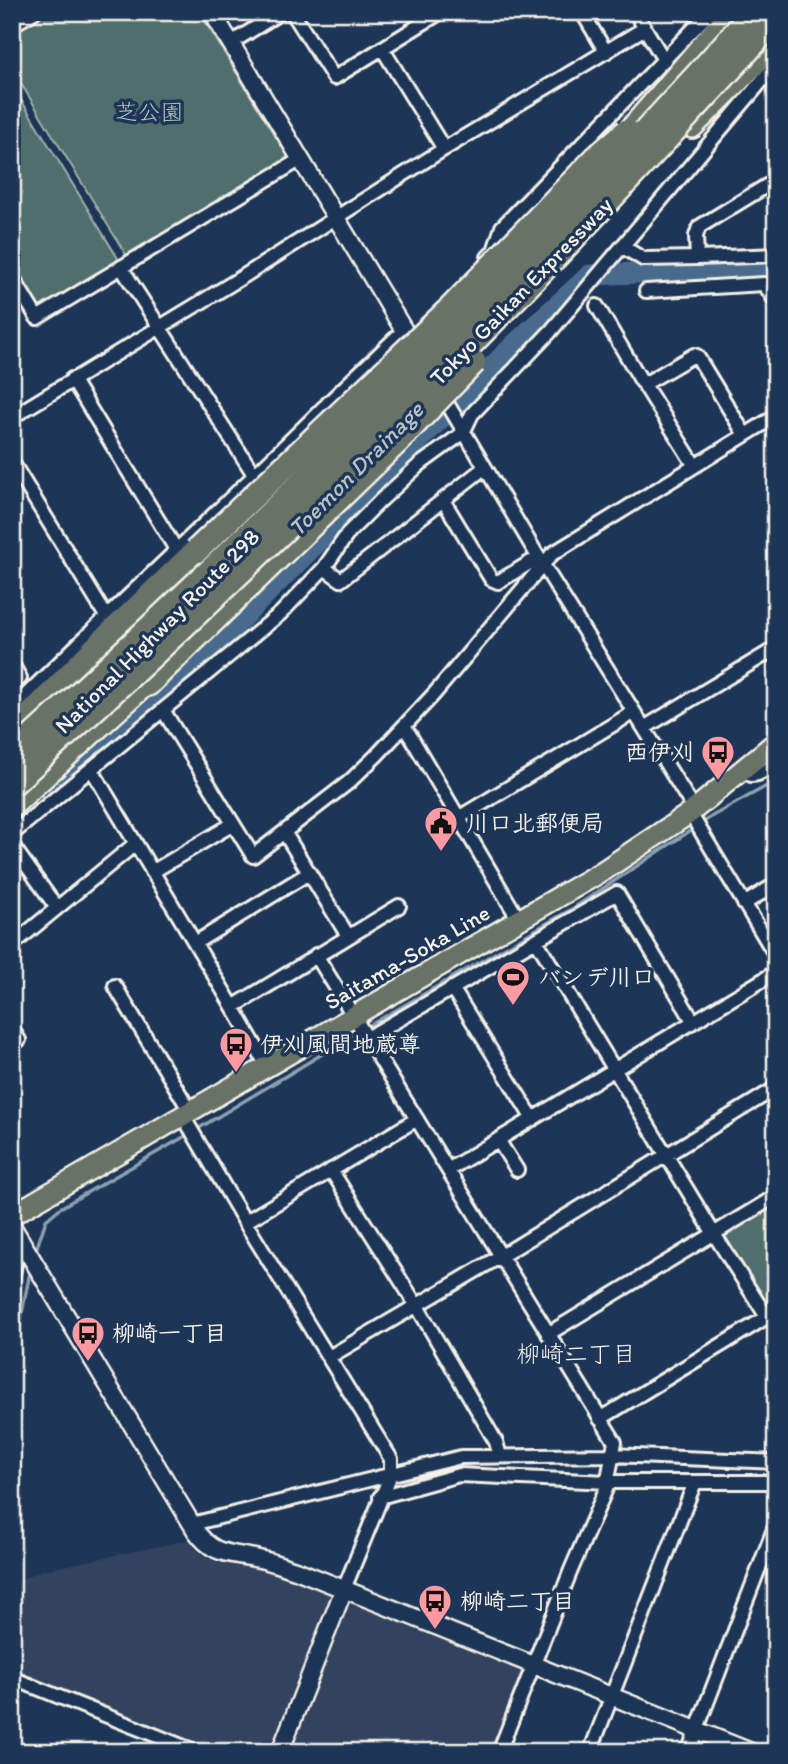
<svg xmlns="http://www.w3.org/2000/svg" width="788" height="1764" font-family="Itim,'Klee One',sans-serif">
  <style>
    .built { fill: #32425e }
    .green { fill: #4f6e6d; stroke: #a2b0aa; stroke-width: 2 }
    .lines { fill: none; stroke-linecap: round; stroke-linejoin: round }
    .stream { stroke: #8ca0b1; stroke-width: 3.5 }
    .river { stroke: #466a8d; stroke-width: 21 }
    .minor-casing { stroke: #f4f1e8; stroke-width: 18 }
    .tertiary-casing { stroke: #f4f1e8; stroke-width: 21 }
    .primary-casing { stroke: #f4f1e8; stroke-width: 24 }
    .trunk-casing { stroke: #f4f1e8; stroke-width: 26 }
    .motorway-casing { stroke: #f4f1e8; stroke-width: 28 }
    .minor { stroke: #1d3557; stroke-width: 12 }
    .tertiary { stroke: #1d3557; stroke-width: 16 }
    .primary { stroke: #687266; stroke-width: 19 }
    .trunk { stroke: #687266; stroke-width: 21 }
    .motorway { stroke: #687266; stroke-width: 23 }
    .motorway-bridge-casing { stroke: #f4f1e8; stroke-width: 28; stroke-linecap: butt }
    .motorway-bridge { stroke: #687266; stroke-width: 23 }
    .labels { text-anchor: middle; stroke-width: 7; stroke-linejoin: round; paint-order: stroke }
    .park-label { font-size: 23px; fill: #bac3bd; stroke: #1d3557 }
    .street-label { font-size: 23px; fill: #f4f1e8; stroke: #1d3557 }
    .poi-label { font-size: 23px; font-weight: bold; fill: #f4f1e8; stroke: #1d3557; text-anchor: start }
    .water-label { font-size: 24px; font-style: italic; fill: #b7c2c8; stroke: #1d3557 }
    .neighbourhood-label { font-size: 24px; fill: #f4f1e8; stroke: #1d3557 }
  </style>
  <rect width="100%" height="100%" fill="#1d3557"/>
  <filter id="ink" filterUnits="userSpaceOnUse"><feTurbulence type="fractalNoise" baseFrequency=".0143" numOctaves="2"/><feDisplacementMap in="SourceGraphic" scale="14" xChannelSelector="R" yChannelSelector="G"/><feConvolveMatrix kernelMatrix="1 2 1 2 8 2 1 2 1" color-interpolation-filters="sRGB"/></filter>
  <g filter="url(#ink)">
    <path class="built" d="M188,1540L203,1556L219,1563L227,1561L283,1574L328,1591L331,1598L271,1752H214L12,1672V1587L22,1579L39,1571Z
      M354,1602L521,1666L524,1676L493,1752H286L344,1605Z"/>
    <path class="green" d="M47,12H86L89,17L98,12H199L287,155L285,164L128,258L12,69V33Z
      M12,85L119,260L120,264L42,310L38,308L12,266Z
      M776,1202V1313L771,1312L725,1236L727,1231Z"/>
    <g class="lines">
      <path class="stream" d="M196,1130L377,1021L575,907L714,815L776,781
        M35,1253L46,1220L60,1208L189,1134
        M12,1364L31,1267"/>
      <path class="river" d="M50,784L219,641L515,344L590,275L776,267"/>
      <defs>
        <path id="minor" d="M292,12L334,78L441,12
          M582,12L606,52
          M635,12L664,60
          M12,25L34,12
          M231,43L281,12
          M382,48L444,149
          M623,247L643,259L697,258L696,236L699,227L776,180
          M488,257L494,251L502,227L710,12
          M697,258L776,255
          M121,267L255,476
          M12,276L37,318L301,159
          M646,291L764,284L776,302
          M597,306L642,382L646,383
          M72,379L177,551
          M441,393L540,560L694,809
          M327,404L404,330
          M12,417L244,276L444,149L645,28
          M12,462L106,616
          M695,466L645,386L646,383L694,355L697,356L745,435
          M443,500L491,579L498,582L531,562L540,560
          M324,568L341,580L484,468
          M12,664L20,678
          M12,709C115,607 222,509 324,407L347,400
          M163,710L253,856L349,782L376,756L434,694L552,554L776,416
          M405,727L519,920
          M644,728L776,648
          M744,769L751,775L758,774L776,765
          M92,770L233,1007L399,906
          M690,813L776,956
          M460,817L634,712
          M284,832L348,936
          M12,834L281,613L324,568L349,532L380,501L419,465L463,433L472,414L550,332L776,64
          M12,845L57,908
          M152,872L233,824
          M744,904L776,884
          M536,940L714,1234L767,1317L776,1319
          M195,943L309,873
          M12,945L135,844
          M316,955L615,1442L606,1489L571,1570L499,1752
          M115,986L190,1111
          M452,988L533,1119
          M233,1007L267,1066
          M12,1029L19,1040
          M367,1038L617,893L693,1021
          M183,1116L245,1222L391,1459V1474L344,1589
          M498,1140L517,1170
          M331,1170L417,1306L496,1442L500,1456
          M448,1170L776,972
          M245,1222L417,1119
          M12,1279L20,1238
          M548,1334L776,1196
          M329,1357L501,1256L776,1088
          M600,1419L767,1317
          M380,1497L459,1475L608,1482H776
          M192,1524L461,1457L612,1455L776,1462
          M12,1678L197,1752
          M590,1752L695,1482
          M688,1752L776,1524"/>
        <path id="tertiary" d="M212,12L417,352
          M12,1226L196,1531C214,1557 231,1552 259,1559C273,1562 287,1567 301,1572L751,1752
          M280,1752L344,1589"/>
        <path id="primary" d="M12,1215L603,871L690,813L776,742"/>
        <path id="trunk" d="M692,127L776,43
          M618,144L731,12
          M170,591L276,490
          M12,806L158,673"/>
        <path id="motorway" d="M148,684L398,441
          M12,734L96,647L196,551"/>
      </defs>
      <use href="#minor" class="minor-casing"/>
      <use href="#tertiary" class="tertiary-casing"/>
      <use href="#primary" class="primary-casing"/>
      <use href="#trunk" class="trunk-casing"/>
      <use href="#motorway" class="motorway-casing"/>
      <use href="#minor" class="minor"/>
      <use href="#tertiary" class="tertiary"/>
      <use href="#primary" class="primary"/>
      <use href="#trunk" class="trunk"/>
      <use href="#motorway" class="motorway"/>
      <defs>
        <path id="motorway-bridge" d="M398,441L474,362
          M196,551L451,308L597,157L627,131
          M12,755C271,519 521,273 754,12
          M12,784C280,543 535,287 776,19"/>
      </defs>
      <use href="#motorway-bridge" class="motorway-bridge-casing"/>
      <use href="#motorway-bridge" class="motorway-bridge"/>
    </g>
  </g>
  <defs>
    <symbol id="bus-pin" viewBox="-11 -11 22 30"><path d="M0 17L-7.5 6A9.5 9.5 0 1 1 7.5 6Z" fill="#ff9aa2" stroke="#1d3557"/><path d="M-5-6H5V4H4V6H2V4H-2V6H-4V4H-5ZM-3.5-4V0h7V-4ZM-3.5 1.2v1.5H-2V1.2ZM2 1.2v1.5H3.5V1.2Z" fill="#111"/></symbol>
    <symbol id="civic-pin" viewBox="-11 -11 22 30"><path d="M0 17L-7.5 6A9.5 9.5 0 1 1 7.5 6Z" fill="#ff9aa2" stroke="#1d3557"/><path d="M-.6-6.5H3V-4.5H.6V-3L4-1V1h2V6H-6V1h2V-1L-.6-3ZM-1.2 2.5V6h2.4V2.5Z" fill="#111"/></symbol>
    <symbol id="stadium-pin" viewBox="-11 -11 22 30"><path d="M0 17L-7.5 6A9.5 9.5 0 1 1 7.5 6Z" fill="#ff9aa2" stroke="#1d3557"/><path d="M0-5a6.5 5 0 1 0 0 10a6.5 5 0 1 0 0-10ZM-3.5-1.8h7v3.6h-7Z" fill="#111"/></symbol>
  </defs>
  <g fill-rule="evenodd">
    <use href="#bus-pin" x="699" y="733" width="38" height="52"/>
    <use href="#civic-pin" x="422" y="804" width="38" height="52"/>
    <use href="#stadium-pin" x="494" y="958" width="38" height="52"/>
    <use href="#bus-pin" x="217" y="1025" width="38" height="52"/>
    <use href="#bus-pin" x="69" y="1314" width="38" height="52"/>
    <use href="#bus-pin" x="416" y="1582" width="38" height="52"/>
  </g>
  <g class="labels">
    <g class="park-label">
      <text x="149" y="120">芝公園</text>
    </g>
    <g class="street-label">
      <text transform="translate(521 291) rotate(-46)" y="8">Tokyo Gaikan Expressway</text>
      <text transform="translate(157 631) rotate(-45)" y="8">National Highway Route 298</text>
      <text transform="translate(407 957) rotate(-30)" y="8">Saitama-Soka Line</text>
    </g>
    <g class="poi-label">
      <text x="694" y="760" text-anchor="end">西伊刈</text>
      <text x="466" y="831">川口北郵便局</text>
      <text x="538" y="985">バンデ川口</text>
      <text x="260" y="1052">伊刈風間地蔵尊</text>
      <text x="112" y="1341">柳崎一丁目</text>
      <text x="460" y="1609">柳崎二丁目</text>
    </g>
    <g class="water-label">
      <text transform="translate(356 469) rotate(-45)" y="8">Toemon Drainage</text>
    </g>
    <g class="neighbourhood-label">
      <text x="576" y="1362">柳崎二丁目</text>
    </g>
  </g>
  <rect width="788" height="1764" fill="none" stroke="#1d3557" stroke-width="42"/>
  <rect x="21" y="21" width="746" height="1722" fill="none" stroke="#f4f1e8" stroke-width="2.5" filter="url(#ink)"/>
</svg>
